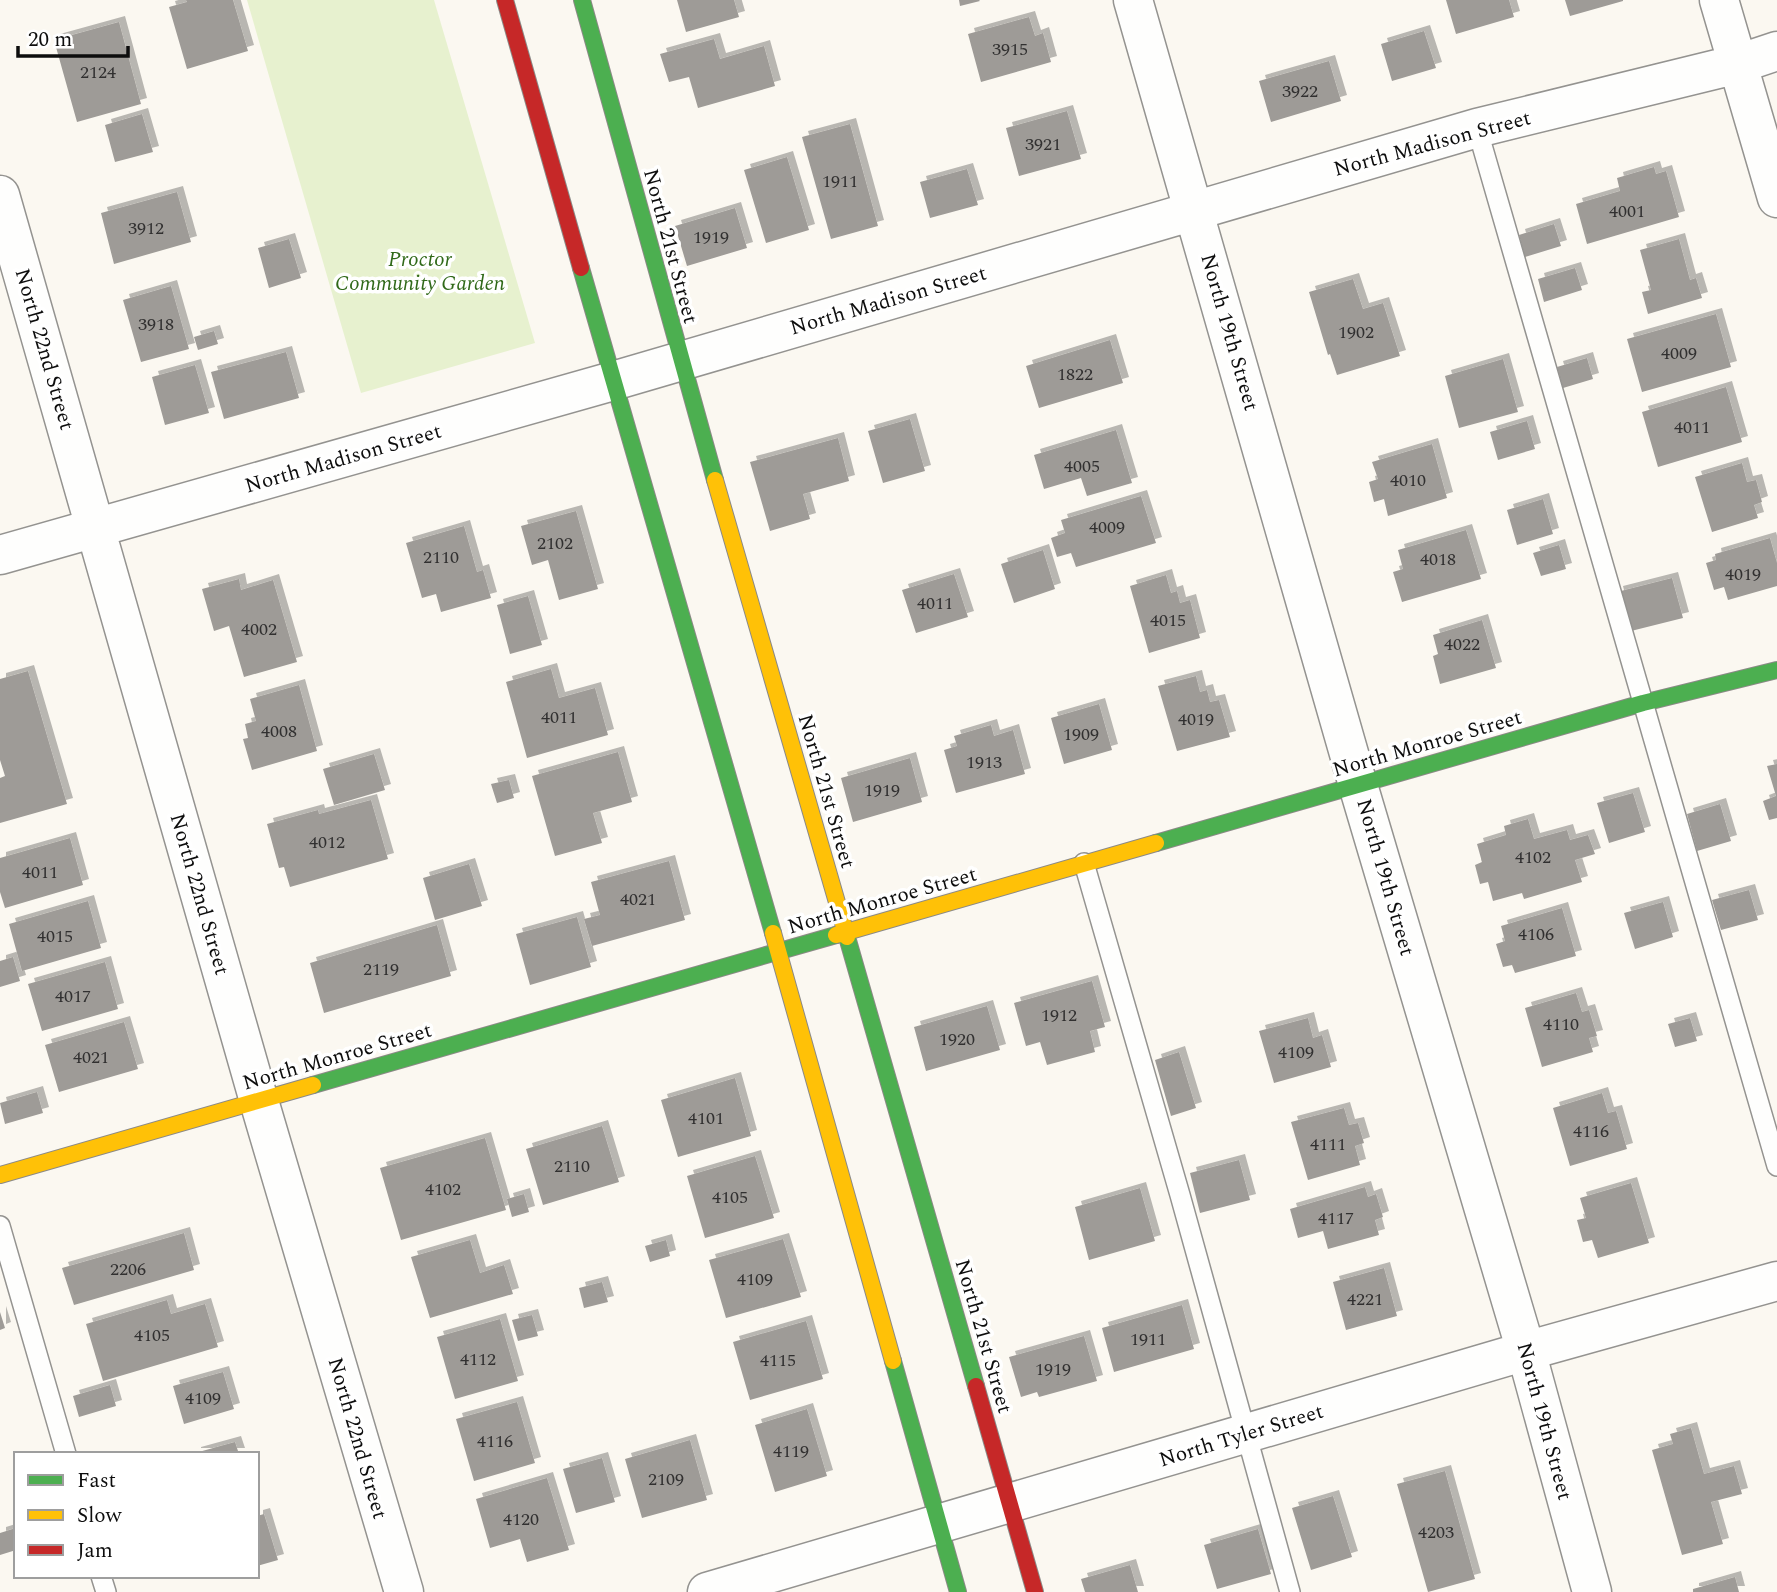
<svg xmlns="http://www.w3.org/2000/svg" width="1777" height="1592" font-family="Spectral,serif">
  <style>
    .green { fill: #e7f1cf }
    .building { fill: #9e9b97; filter: url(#shadow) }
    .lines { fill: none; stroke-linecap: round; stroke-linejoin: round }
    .lane-casing { stroke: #949390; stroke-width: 22 }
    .street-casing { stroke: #949390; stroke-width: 41 }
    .fast-casing { stroke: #8b8986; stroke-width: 18 }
    .slow-casing { stroke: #8b8986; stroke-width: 18 }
    .jam-casing { stroke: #8b8986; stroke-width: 18 }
    .lane { stroke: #fefefd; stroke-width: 19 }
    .street { stroke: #fefefd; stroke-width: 38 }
    .fast { stroke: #4caf50; stroke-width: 16 }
    .slow { stroke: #ffc107; stroke-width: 16 }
    .jam { stroke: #c62828; stroke-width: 16 }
    .labels { text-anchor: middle; stroke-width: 7; stroke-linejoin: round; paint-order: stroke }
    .number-label { font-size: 18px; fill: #313030 }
    .street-label { font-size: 21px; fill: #0d0d0d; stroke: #fff }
    .park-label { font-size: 21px; font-style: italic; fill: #306919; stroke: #fff }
  </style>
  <defs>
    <filter id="shadow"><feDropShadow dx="6" dy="-6" stdDeviation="0" flood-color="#0004"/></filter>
  </defs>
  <rect width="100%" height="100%" fill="#fbf8f1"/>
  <path class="green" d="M247,0H434L535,343L361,393Z"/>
  <path class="building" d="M186,0H233L248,51L187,69L169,7L187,2Z
    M677,0H734L739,17L686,32Z
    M959,0H979L980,1L960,6Z
    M1446,0H1509L1514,17L1456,34Z
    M1565,0H1623V1L1570,16Z
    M1029,17L1035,36L1043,33L1051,62L981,82L968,34Z
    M119,22L141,104L77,122L54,40Z
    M1424,31L1436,68L1392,81L1381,44Z
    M714,39L720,59L764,46L775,86L698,108L689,77L669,82L660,54Z
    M1329,61L1341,101L1271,122L1259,81Z
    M1067,111L1081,159L1019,176L1006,128Z
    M142,114L153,152L115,162L105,125Z
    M850,124L878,226L831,239L802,137Z
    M787,157L809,230L766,243L744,170Z
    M1654,167L1656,174L1666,171L1679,217L1587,244L1576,204L1620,191L1617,178Z
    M967,169L978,205L930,218L920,182Z
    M177,192L191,242L114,264L101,213Z
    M735,208L747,248L687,266L675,226Z
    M1554,224L1561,246L1525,257L1519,235Z
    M289,239L301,278L269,288L258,248Z
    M1679,239L1690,280L1696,278L1702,298L1648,314L1642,292L1651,290L1640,250Z
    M1575,268L1582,290L1544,302L1538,279Z
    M1353,279L1363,309L1383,303L1400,356L1337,375L1330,354L1328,355L1309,292Z
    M171,286L189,349L141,362L123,300Z
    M1716,314L1731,367L1642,392L1627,339Z
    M214,331L218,344L198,350L194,337Z
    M1110,340L1123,383L1039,408L1026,366Z
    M286,352L299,398L224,419L211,372Z
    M1587,358L1593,379L1563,388L1557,367Z
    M1503,359L1518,412L1459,428L1445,376Z
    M195,365L209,413L165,425L152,377Z
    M1726,387L1742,442L1658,467L1642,412Z
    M910,419L925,471L883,483L868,431Z
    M1527,421L1535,449L1498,460L1490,432Z
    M1116,430L1132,483L1087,496L1081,478L1044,489L1034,455Z
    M838,438L849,481L803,494L810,519L770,531L750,462Z
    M1432,444L1447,498L1388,516L1384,499L1374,502L1369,482L1378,479L1372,462Z
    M1742,463L1747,482L1756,480L1762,502L1754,505L1758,518L1712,532L1695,477Z
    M1141,496L1156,543L1076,567L1071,553L1057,557L1051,538L1065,533L1061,520Z
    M1543,499L1553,534L1517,545L1507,510Z
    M576,511L598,589L559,600L548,560L532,565L521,526Z
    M464,526L477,572L483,570L491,598L441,612L436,594L422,598L406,543Z
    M1466,530L1481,579L1402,602L1393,572L1403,569L1398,550Z
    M1770,538L1777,563V586L1728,600L1724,587L1714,590L1706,563L1716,560L1715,554Z
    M1559,545L1566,569L1541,576L1533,553Z
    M1043,550L1055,589L1014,603L1001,564Z
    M954,574L968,617L916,633L902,590Z
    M1166,575L1171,593L1177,591L1180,603L1190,600L1200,638L1149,653L1130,586Z
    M1672,578L1683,618L1627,632L1617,592Z
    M239,579L241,590L273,580L297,662L244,677L229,626L214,631L202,589Z
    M528,596L542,645L510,654L497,605Z
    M1482,620L1496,668L1440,684L1433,656L1438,654L1433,635Z
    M551,669L559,698L595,688L608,735L527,758L506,682Z
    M28,671L67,804L0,823V778L5,776L0,760V679Z
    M1196,676L1200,692L1207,690L1210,702L1219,700L1230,737L1177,751L1158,686Z
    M299,685L317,751L252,770L243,739L248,738L245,724L256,721L250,699Z
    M1099,704L1112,750L1064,764L1051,718Z
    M991,725L994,736L1013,730L1025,774L956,793L944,750L957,746L954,736Z
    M618,752L632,802L593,813L602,843L555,856L532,776Z
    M374,754L385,790L334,805L323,769Z
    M910,758L922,802L853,822L841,778Z
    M1777,764V818L1769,820L1763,801L1776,796L1767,766Z
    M509,780L514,798L497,803L491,784Z
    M1633,793L1645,832L1609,843L1597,803Z
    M371,800L388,859L290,887L284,867L279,868L267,824L318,810L319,814Z
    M1720,804L1731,841L1697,851L1687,814Z
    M1528,819L1534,839L1567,830L1570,840L1588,835L1595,854L1575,860L1582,882L1524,899L1522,893L1493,901L1488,882L1480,884L1475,865L1482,862L1477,844L1506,835L1504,826Z
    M70,838L83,885L5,908L0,892V858Z
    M669,861L685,920L592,946L584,919L600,915L591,882Z
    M469,864L482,906L435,920L423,878Z
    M1749,890L1758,920L1721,930L1712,900Z
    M88,901L101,948L22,971L9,924Z
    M1663,902L1673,937L1635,949L1624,913Z
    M1562,908L1576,956L1515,973L1512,965L1503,967L1496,944L1505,941L1501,926Z
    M577,917L591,967L530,985L516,934Z
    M437,925L451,976L324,1013L310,963Z
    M13,957L20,981L0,987V961Z
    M105,962L118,1009L42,1031L28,984Z
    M1092,981L1105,1027L1090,1031L1095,1052L1047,1065L1040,1042L1026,1046L1014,1003Z
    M1576,993L1582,1012L1589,1010L1597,1036L1589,1038L1593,1052L1542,1067L1525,1008Z
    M987,1006L1000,1050L926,1071L914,1027Z
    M1308,1018L1313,1038L1322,1035L1331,1067L1274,1083L1259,1031Z
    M1690,1018L1697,1041L1675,1047L1668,1024Z
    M124,1022L138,1069L59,1092L45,1045Z
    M1179,1052L1196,1108L1171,1116L1155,1060Z
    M735,1078L751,1136L678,1157L661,1100Z
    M37,1092L43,1113L5,1124L0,1103Z
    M1602,1093L1608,1113L1616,1111L1627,1149L1570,1166L1553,1108Z
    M1344,1108L1349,1125L1358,1123L1364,1143L1355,1146L1360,1165L1308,1180L1291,1122Z
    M602,1126L619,1182L543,1205L526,1149Z
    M485,1138L506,1210L401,1240L380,1168Z
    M755,1156L774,1218L705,1238L687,1176Z
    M1239,1160L1250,1200L1200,1213L1190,1173Z
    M1631,1183L1649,1243L1598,1258L1592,1240L1583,1242L1577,1220L1586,1218L1580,1198Z
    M1365,1187L1368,1197L1376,1194L1383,1217L1375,1220L1379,1235L1328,1249L1323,1231L1298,1238L1290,1209Z
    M1140,1188L1155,1241L1089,1260L1075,1207Z
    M524,1194L529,1212L512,1217L507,1199Z
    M184,1233L194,1270L74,1305L62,1268Z
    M783,1239L801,1297L726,1318L709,1260Z
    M470,1240L480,1273L504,1265L513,1294L430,1318L411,1257Z
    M666,1240L670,1256L650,1262L645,1246Z
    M1384,1268L1397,1316L1346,1330L1333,1282Z
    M602,1282L608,1302L584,1308L579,1288Z
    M167,1300L171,1314L205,1304L218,1347L103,1381L86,1324Z
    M1182,1305L1194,1349L1114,1372L1102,1328Z
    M0,1312L5,1328L0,1330Z
    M532,1315L538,1336L518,1341L512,1320Z
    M500,1319L518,1381L455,1399L437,1337Z
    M806,1321L823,1379L750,1400L733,1342Z
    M1084,1336L1097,1381L1039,1397L1037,1392L1021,1397L1009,1357Z
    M223,1372L234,1409L184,1424L173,1386Z
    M110,1385L116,1406L79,1417L73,1396Z
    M517,1402L535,1463L474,1481L456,1419Z
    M807,1409L827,1476L775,1492L755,1425Z
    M1691,1428L1704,1474L1734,1466L1742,1494L1711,1502L1723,1544L1682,1555L1652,1450L1673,1444L1670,1434Z
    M690,1440L707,1500L642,1518L625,1459Z
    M235,1442L239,1454H195V1453Z
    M602,1458L615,1502L576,1513L563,1469Z
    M1445,1471L1475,1579L1428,1592L1397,1484Z
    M547,1478L569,1550L527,1562L520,1539L490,1548L476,1499Z
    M1333,1496L1352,1557L1311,1570L1292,1508Z
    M264,1514L278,1560L257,1566V1516Z
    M16,1528V1550L0,1555V1533Z
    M1258,1529L1271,1574L1217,1589L1204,1545Z
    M1130,1565L1138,1592H1085L1081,1579Z
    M1735,1577L1739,1592H1693V1589Z"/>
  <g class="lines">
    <defs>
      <path id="lane" d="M1477,128L1777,1166
        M1084,863L1180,1195L1290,1592
        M0,1226L66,1454
        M101,1576L106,1592"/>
      <path id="street" d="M1133,0L1358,785L1526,1351L1592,1592
        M1719,0L1777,198
        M0,195L259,1101L404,1592
        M0,555L613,381L1477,128L1738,64L1777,51
        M707,1592L1526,1351L1777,1281"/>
      <path id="fast" d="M582,0L715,480
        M581,268L773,933
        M1156,843L1643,703L1777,670
        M847,937L976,1386
        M313,1085L836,935
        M893,1361L958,1592"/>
      <path id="slow" d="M715,480L847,937
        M773,933L893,1361
        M836,935L1156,843
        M0,1175L313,1085"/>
      <path id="jam" d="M505,0L581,268
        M976,1386L1035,1592"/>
    </defs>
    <use href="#lane" class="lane-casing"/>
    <use href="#street" class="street-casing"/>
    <use href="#fast" class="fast-casing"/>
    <use href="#slow" class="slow-casing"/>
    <use href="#jam" class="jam-casing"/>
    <use href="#lane" class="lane"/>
    <use href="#street" class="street"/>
    <use href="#fast" class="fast"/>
    <use href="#slow" class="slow"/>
    <use href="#jam" class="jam"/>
  </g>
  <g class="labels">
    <g class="number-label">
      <text x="1010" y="55">3915</text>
      <text x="98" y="78">2124</text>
      <text x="1300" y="97">3922</text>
      <text x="1043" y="150">3921</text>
      <text x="840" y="187">1911</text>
      <text x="1627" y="217">4001</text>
      <text x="146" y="234">3912</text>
      <text x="711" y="243">1919</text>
      <text x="156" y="330">3918</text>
      <text x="1356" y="338">1902</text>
      <text x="1679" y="359">4009</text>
      <text x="1075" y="380">1822</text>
      <text x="1692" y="433">4011</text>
      <text x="1082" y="472">4005</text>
      <text x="1408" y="486">4010</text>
      <text x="1107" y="533">4009</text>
      <text x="555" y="549">2102</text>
      <text x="441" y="563">2110</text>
      <text x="1438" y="565">4018</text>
      <text x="1743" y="580">4019</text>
      <text x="935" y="609">4011</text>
      <text x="1168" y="626">4015</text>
      <text x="259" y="635">4002</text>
      <text x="1462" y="650">4022</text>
      <text x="559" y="723">4011</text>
      <text x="1196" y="725">4019</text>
      <text x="279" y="737">4008</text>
      <text x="1081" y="740">1909</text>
      <text x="984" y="768">1913</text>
      <text x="882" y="796">1919</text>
      <text x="327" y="848">4012</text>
      <text x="1533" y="863">4102</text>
      <text x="40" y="878">4011</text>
      <text x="638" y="905">4021</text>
      <text x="1536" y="940">4106</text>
      <text x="55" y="942">4015</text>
      <text x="381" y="975">2119</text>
      <text x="73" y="1002">4017</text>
      <text x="1059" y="1021">1912</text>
      <text x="1561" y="1030">4110</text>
      <text x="957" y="1045">1920</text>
      <text x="1296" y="1058">4109</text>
      <text x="91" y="1063">4021</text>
      <text x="706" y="1124">4101</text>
      <text x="1591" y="1137">4116</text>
      <text x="1328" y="1150">4111</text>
      <text x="572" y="1172">2110</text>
      <text x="443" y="1195">4102</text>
      <text x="730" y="1203">4105</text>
      <text x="1336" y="1224">4117</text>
      <text x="128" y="1275">2206</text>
      <text x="755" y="1285">4109</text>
      <text x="1365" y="1305">4221</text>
      <text x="152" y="1341">4105</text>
      <text x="1148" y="1345">1911</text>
      <text x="478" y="1365">4112</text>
      <text x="778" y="1366">4115</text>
      <text x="1053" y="1375">1919</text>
      <text x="203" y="1404">4109</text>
      <text x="495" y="1447">4116</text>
      <text x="791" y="1457">4119</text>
      <text x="666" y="1485">2109</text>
      <text x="521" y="1525">4120</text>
      <text x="1436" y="1538">4203</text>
    </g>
    <g class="street-label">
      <text transform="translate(1432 143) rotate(-15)" y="7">North Madison Street</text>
      <text transform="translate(671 246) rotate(75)" y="7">North 21st Street</text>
      <text transform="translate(888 300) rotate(-16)" y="7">North Madison Street</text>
      <text transform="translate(1230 332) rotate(74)" y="7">North 19th Street</text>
      <text transform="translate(45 349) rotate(74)" y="7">North 22nd Street</text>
      <text transform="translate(343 458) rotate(-16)" y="7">North Madison Street</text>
      <text transform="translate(1427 743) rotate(-16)" y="7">North Monroe Street</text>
      <text transform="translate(827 791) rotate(74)" y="7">North 21st Street</text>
      <text transform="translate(1386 877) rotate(74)" y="7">North 19th Street</text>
      <text transform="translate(200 894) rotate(74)" y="7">North 22nd Street</text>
      <text transform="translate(882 900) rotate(-16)" y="7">North Monroe Street</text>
      <text transform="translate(337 1056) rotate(-16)" y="7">North Monroe Street</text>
      <text transform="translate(984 1336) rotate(74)" y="7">North 21st Street</text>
      <text transform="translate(1545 1421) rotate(75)" y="7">North 19th Street</text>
      <text transform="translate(1241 1435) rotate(-17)" y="7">North Tyler Street</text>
      <text transform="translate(358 1438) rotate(74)" y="7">North 22nd Street</text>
    </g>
    <g class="park-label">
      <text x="420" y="266">Proctor<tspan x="420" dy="24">Community Garden</tspan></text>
    </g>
  </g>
  <rect x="14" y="1452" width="245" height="126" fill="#ffffff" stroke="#9e9e9e" stroke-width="2"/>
  <rect x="28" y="1475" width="35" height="10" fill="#4caf50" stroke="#9e9e9e" stroke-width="2"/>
  <text x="77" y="1487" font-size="21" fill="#0d0d0d">Fast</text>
  <rect x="28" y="1510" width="35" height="10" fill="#ffc107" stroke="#9e9e9e" stroke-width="2"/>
  <text x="77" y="1522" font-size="21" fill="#0d0d0d">Slow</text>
  <rect x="28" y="1545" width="35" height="10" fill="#c62828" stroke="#9e9e9e" stroke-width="2"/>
  <text x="77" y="1557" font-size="21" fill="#0d0d0d">Jam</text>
  <path d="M18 46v10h110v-10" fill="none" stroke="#0d0d0d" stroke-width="3.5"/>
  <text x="28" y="46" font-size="21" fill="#0d0d0d" stroke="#ffffff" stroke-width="5" paint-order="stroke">20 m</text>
</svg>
